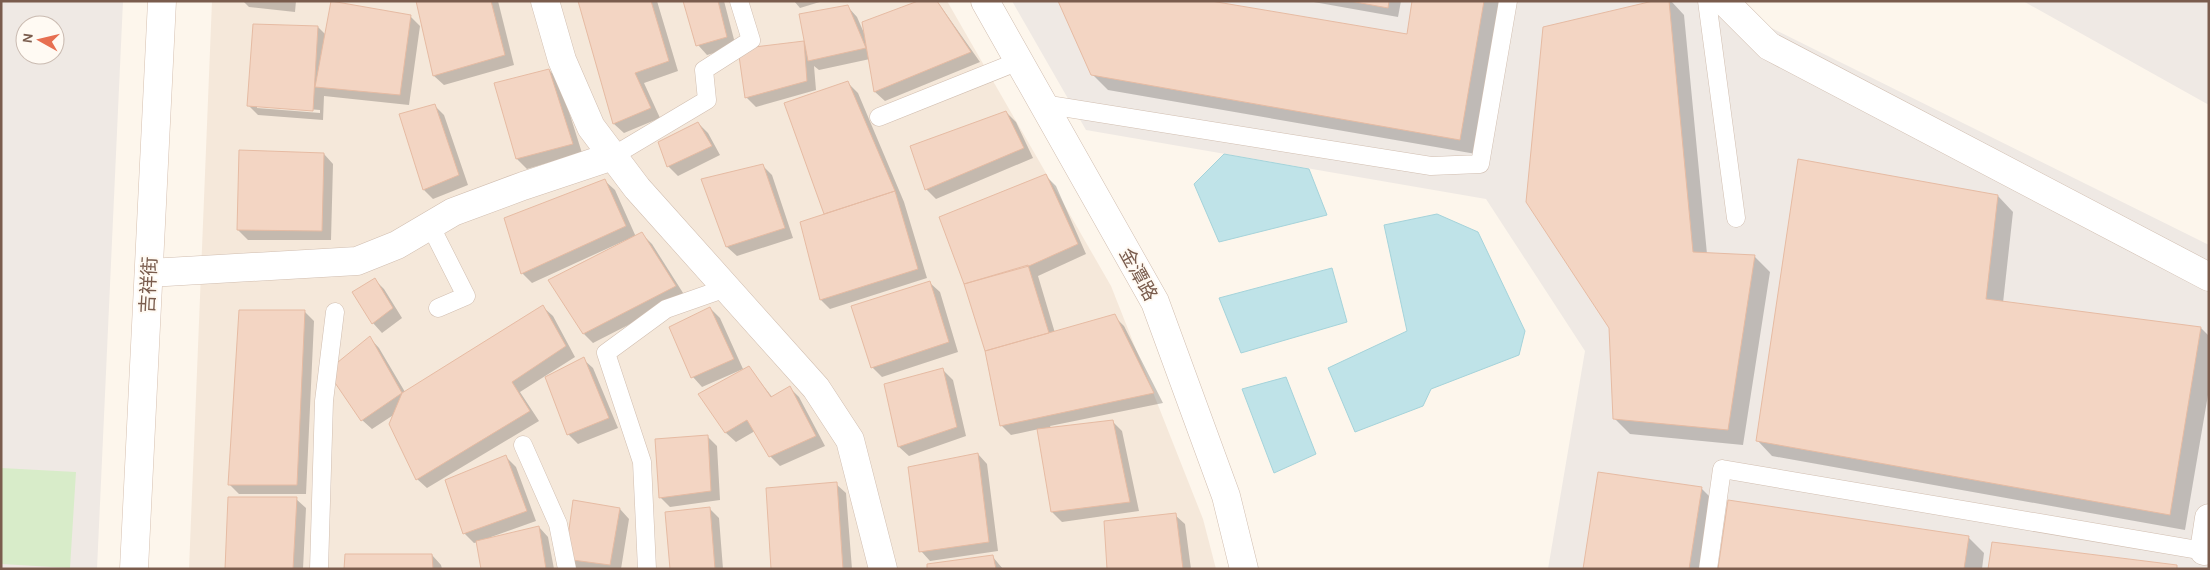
<svg xmlns="http://www.w3.org/2000/svg" width="2210" height="570" font-family="Karla,'Noto Sans SC',sans-serif">
  <style>
    .residential { fill: #f5e8da }
    .industrial { fill: #efe9e4; fill-rule: evenodd }
    .green { fill: #d8ecc9 }
    .water { fill: #bfe3e8; stroke: #a5d3da }
    .shadow { fill: #0003; fill-rule: evenodd }
    .building { fill: #f3d5c3; stroke: #e6bba3 }
    .lines { fill: none; stroke-linecap: round; stroke-linejoin: round }
    .lane-casing { stroke: #d1beb0; stroke-width: 19 }
    .street-casing { stroke: #d1beb0; stroke-width: 29 }
    .secondary-casing { stroke: #d6c0b0; stroke-width: 29 }
    .lane { stroke: #fff; stroke-width: 18 }
    .street { stroke: #fff; stroke-width: 28 }
    .secondary { stroke: #fff; stroke-width: 28 }
    .labels { text-anchor: middle; stroke-width: 4; stroke-linejoin: round; paint-order: stroke }
    .street-label { font-size: 19px; fill: #7a5c4d; stroke: #fffaf3 }
  </style>
  <rect width="100%" height="100%" fill="#fdf6ec"/>
  <path class="residential" d="M212,1H947L1111,286L1203,519L1216,569H189Z"/>
  <path class="industrial" d="M1,1H123L97,569H1ZM25,25H55V55H25Z
    M1012,1H1717L2209,245V569H1548L1585,351L1486,199L1086,130Z
    M2023,1H2209V105Z"/>
  <path class="green" d="M1,468L76,472L70,568L1,564Z"/>
  <path class="water" d="M1224,154L1309,169L1327,215L1219,242L1194,184Z
    M1437,214L1478,232L1525,331L1519,355L1431,389L1423,406L1355,432L1328,368L1407,331L1384,225Z
    M1332,268L1347,322L1241,353L1219,298Z
    M1286,377L1316,454L1274,473L1242,389Z"/>
  <path class="shadow" d="M243,1H296L295,12L249,7Z
    M417,1H498L514,65L444,85L434,76Z
    M579,1H657L678,71L644,83L660,118L624,133L614,124Z
    M685,1H724L736,47L707,55L698,45Z
    M794,1H823L800,8Z
    M937,1L980,62L885,101L875,92L870,59L819,70L814,66L816,90L756,107L746,97L740,50L805,42L848,7L857,17L864,33Z
    M1308,1H1401L1398,17Z
    M1414,1H1502L1476,154L1108,90L1092,74L1408,35Z
    M1659,1H1671L1684,15L1707,254L1755,257L1770,272L1743,445L1630,434L1614,418Z
    M410,16L420,26L409,105L324,96L323,120L258,115L248,105L318,27L326,35ZM257,105L320,110V113L257,108Z
    M549,70L559,80L582,153L527,169L517,159L496,84Z
    M848,83L858,93L904,202L927,278L830,309L821,300L826,214L786,104Z
    M434,105L444,115L468,185L433,199L424,190Z
    M1006,112L1016,122L1033,158L936,199L926,189Z
    M698,123L708,133L720,155L678,176L668,166Z
    M324,154L333,164L331,240H248L238,230Z
    M762,165L772,175L793,238L737,256L727,247Z
    M1046,176L1056,186L1086,254L1038,276L1055,333L1114,316L1124,326L1163,403L1050,426L1051,428L1112,421L1122,431L1139,511L1062,522L1052,512L1039,429L1011,435L1001,425L986,351Z
    M605,181L615,190L636,237L642,234L652,244L685,296L593,343L584,334L627,242L626,240L532,283L523,274L505,218Z
    M1998,196L2013,212L2003,303L2201,328L2209,336V389L2185,530L1772,456L1757,440Z
    M374,279L384,289L402,318L382,333L373,323Z
    M930,283L940,292L958,352L882,377L872,367Z
    M543,307L553,316L575,357L520,392L539,421L427,488L417,479L395,414L372,429L362,420L370,338L379,348L405,392Z
    M710,308L720,318L743,369L702,387L693,377Z
    M305,312L314,321L306,494H239L229,484Z
    M583,359L593,368L618,428L578,444L568,434L546,377Z
    M749,368L773,398L790,388L799,397L825,446L780,466L770,456L755,431L736,442L726,433L700,395Z
    M943,370L953,380L966,436L909,456L899,447L885,385Z
    M707,436L717,446L720,500L670,507L660,497Z
    M978,454L987,464L998,551L930,561L921,551Z
    M506,457L516,467L536,521L491,537L492,539L539,527L548,537L554,569H482L478,542L474,543L464,533Z
    M836,484L846,493L852,569H772Z
    M1701,488L1717,504L1706,569H1584Z
    M296,499L306,508L303,569H226Z
    M709,508L719,518L723,569H671Z
    M620,509L629,519L621,569H576L566,559Z
    M1175,515L1185,524L1191,569H1108Z
    M1968,537L1984,553L1982,569H1719Z
    M432,555L441,565L442,569H345Z
    M992,556L1003,569H929Z"/>
  <path class="building" d="M331,1L411,15L400,95L315,87Z
    M416,1H491L505,55L433,76Z
    M578,1H651L669,61L635,73L651,108L613,124Z
    M683,1H718L727,37L696,46Z
    M918,1H937L971,52L874,92L862,22Z
    M1058,1H1211L1407,34L1412,1H1484L1460,140L1091,75Z
    M1350,1H1389L1388,8Z
    M1653,1H1669L1693,252L1755,255L1728,430L1613,419L1609,328L1526,202L1543,27Z
    M848,5L866,48L808,61L799,14Z
    M253,24L318,26L313,111L247,106Z
    M804,41L807,81L745,98L738,49Z
    M549,69L573,144L516,159L494,83Z
    M848,81L895,191L824,214L784,103Z
    M435,104L459,175L423,190L399,114Z
    M1006,111L1024,148L925,190L910,146Z
    M698,122L712,146L667,167L658,142Z
    M239,150L324,153L322,231L237,230Z
    M1798,159L1998,195L1986,299L2201,327L2170,515L1756,441Z
    M763,164L785,228L726,247L701,179Z
    M1046,174L1078,244L1029,266L964,284L939,217Z
    M605,179L626,226L521,274L504,218Z
    M895,191L918,269L820,300L800,222Z
    M642,232L676,286L583,334L548,280Z
    M1028,265L1049,333L985,351L964,284Z
    M375,278L393,308L372,324L352,292Z
    M930,281L949,342L871,368L851,306Z
    M543,305L566,346L512,382L530,411L416,480L389,424L402,393Z
    M710,307L734,359L691,378L669,327Z
    M239,310H305L297,485H228Z
    M1115,314L1154,393L1000,426L985,351Z
    M370,336L402,393L361,421L327,371Z
    M584,357L609,418L567,435L545,377Z
    M749,366L771,397L790,386L816,436L769,457L747,420L725,433L698,394Z
    M943,368L957,427L898,447L884,384Z
    M1113,420L1130,502L1051,512L1037,429Z
    M708,435L711,491L659,498L655,439Z
    M978,453L989,542L919,552L908,467Z
    M506,455L527,511L463,534L445,480Z
    M1598,472L1702,487L1689,569H1583Z
    M837,482L843,569H771L766,488Z
    M228,497H297L293,569H225Z
    M573,500L620,508L610,565L565,559Z
    M1728,500L1969,536L1964,569H1718Z
    M710,507L715,569H670L665,512Z
    M1176,513L1183,569H1107L1104,521Z
    M539,526L546,569H481L476,541Z
    M1992,542L2177,565V569H1988Z
    M345,554H432L433,569H344Z
    M993,555L996,569H927V564Z"/>
  <g class="lines">
    <defs>
      <path id="lane" d="M1707,1L1736,218
        M1043,104L1431,166L1480,164L1508,1
        M879,117L1019,61
        M613,156L707,100L704,70L751,40L739,1
        M430,225L466,296L438,308
        M523,445L558,524L567,569
        M319,569L324,401L335,312
        M647,569L642,462L606,353L666,309L726,288
        M1708,569L1722,469L2204,551L2209,554"/>
      <path id="street" d="M545,1L562,60L591,127L637,188L816,388L850,440L883,569
        M985,1L1155,302L1226,496L1244,569
        M1724,1L1769,46L2209,277
        M149,273L357,261L397,245L453,212L523,186L613,156
        M2204,551L2209,518"/>
      <path id="secondary" d="M134,569L162,1"/>
    </defs>
    <use href="#lane" class="lane-casing"/>
    <use href="#street" class="street-casing"/>
    <use href="#secondary" class="secondary-casing"/>
    <use href="#lane" class="lane"/>
    <use href="#street" class="street"/>
    <use href="#secondary" class="secondary"/>
  </g>
  <g class="labels">
    <g class="street-label">
      <text transform="translate(1139 274) rotate(61)" y="7">金潭路</text>
      <text transform="translate(148 285) rotate(-87)" y="7">吉祥街</text>
    </g>
  </g>
  <rect width="2210" height="570" fill="none" stroke="#7a5c4d" stroke-width="5"/>
  <g transform="translate(40 40) rotate(278)"><circle r="24" fill="#fffaf3" stroke="#cabbb1"/>
  <path d="M0-4L9 19L0 12L-9 19Z" fill="#e76f51"/>
  <text y="-8" font-size="14" font-weight="bold" text-anchor="middle" fill="#7a5c4d">N</text>
  </g>
</svg>
